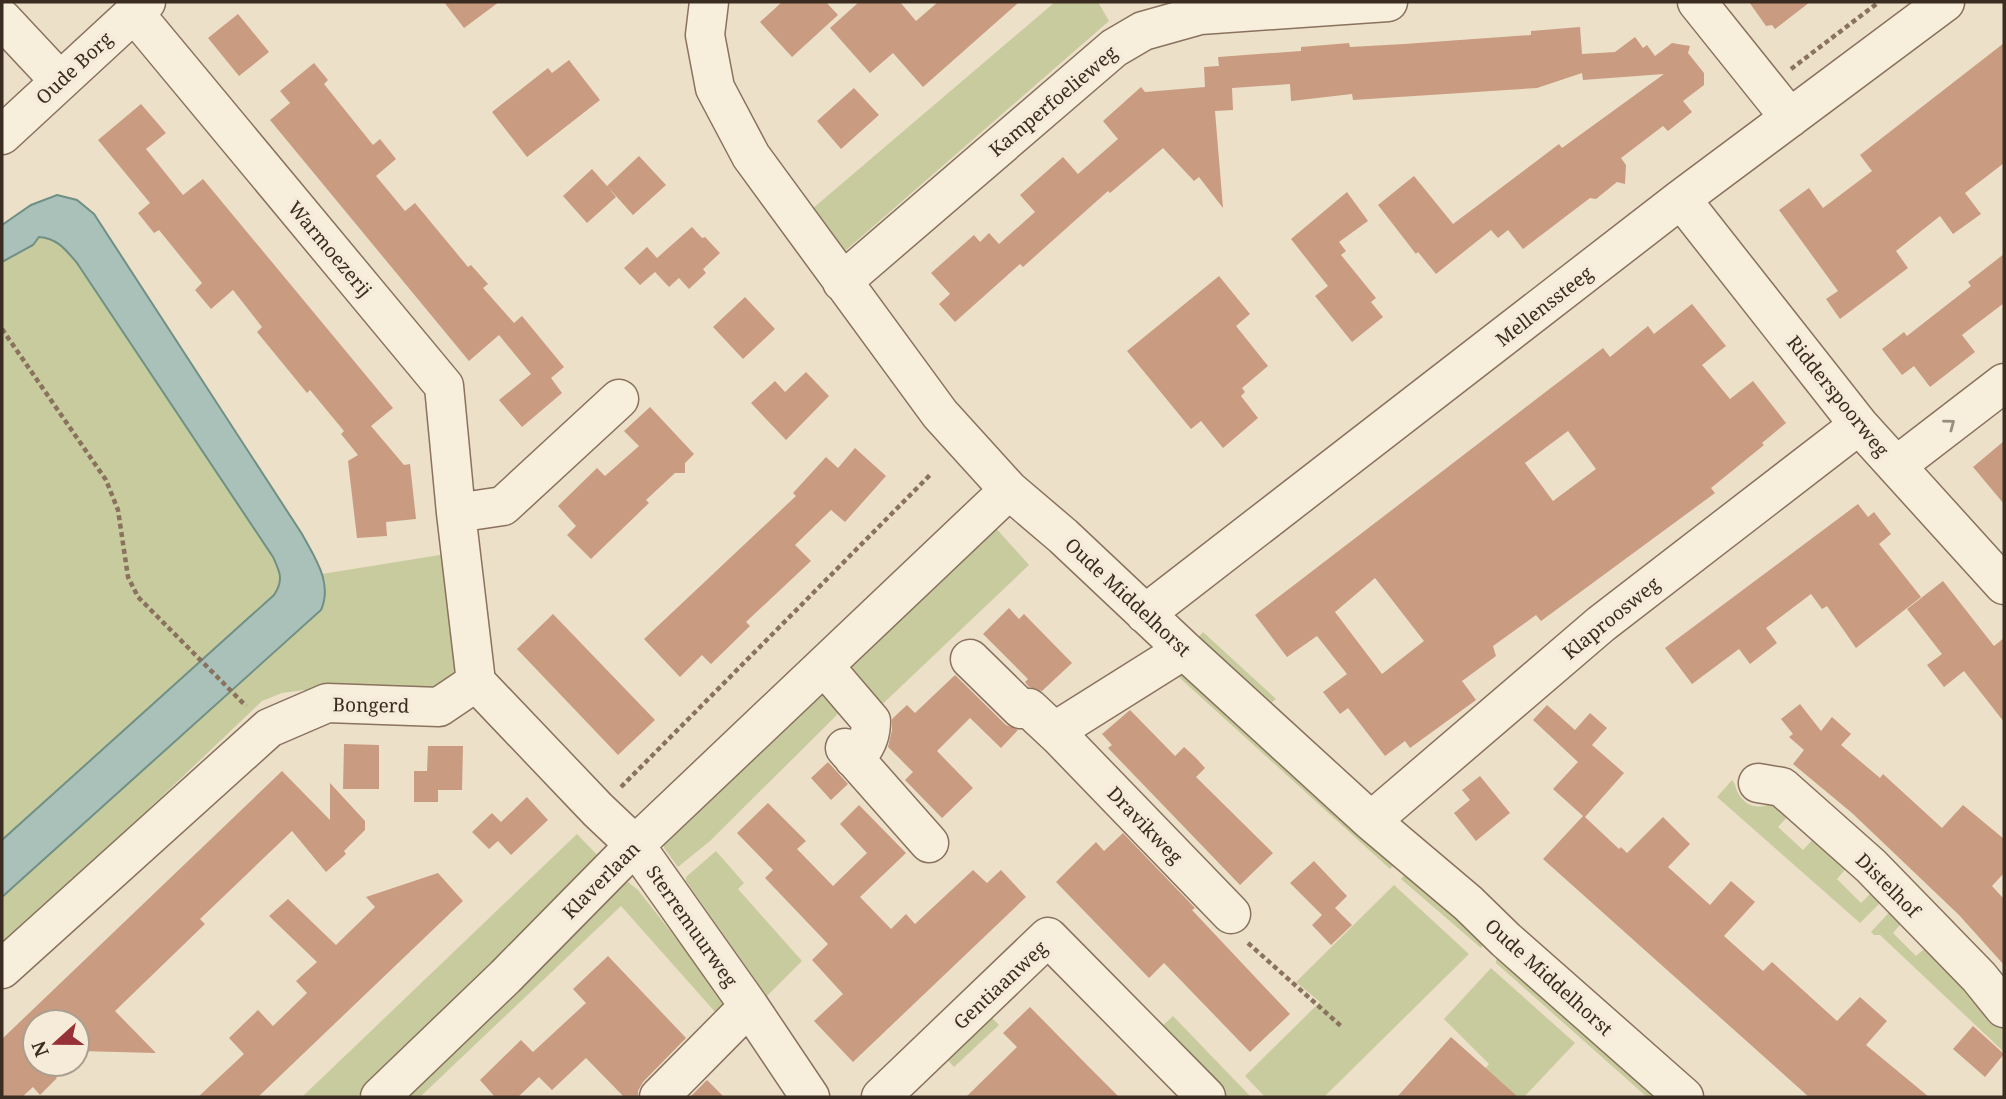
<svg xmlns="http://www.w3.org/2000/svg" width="2006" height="1099" font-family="'Noto Serif',serif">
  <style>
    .green { fill: #c8cb9d }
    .water { fill: #a9c1b9; stroke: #709086; stroke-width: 2 }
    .building { fill: #c99b81; fill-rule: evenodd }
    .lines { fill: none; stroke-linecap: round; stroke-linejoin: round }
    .minor-casing { stroke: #89725e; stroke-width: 41 }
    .path { stroke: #89725e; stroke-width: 4.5; stroke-dasharray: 5 3.5; stroke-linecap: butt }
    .minor { stroke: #f8eedc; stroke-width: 38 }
    .oneway { stroke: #998d7e }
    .labels { text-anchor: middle; stroke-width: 7; stroke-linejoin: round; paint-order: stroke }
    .street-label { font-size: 19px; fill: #3a2c21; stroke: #f5ebd8 }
  </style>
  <rect width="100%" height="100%" fill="#ede0c9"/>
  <path class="green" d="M1055,2H1098L1109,21L845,251L812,209Z
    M39,237C57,238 66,250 77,263L273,557C280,572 283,580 274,595L2,840V262L12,258Z
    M994,526L1029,565L872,714L855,697L710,841L678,867L664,848V839Z
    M452,553L458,667L452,678L430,691L304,690L282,693L262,701L2,949V897L321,610L326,584L322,574Z
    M1203,632L1276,699L1265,708L1195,641Z
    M1179,661L1399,860L1390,869L1170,669Z
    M1732,780C1737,786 1735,790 1740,796C1749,810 1766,809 1777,799L1793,811L1778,827L1803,850L1818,834L1851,863L1837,879L1861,903L1877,887L1887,896L1860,923L1717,797Z
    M577,834L601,859L357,1097H302Z
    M716,851L744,883L738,889L802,961L767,996L686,881V877Z
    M1409,870L1487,940L1481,948L1401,879Z
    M628,882L638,890L732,1009L724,1022L621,906L420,1097H402L623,884Z
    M1394,885L1469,954L1324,1097H1265L1245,1076L1320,1002L1296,982Z
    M1896,905L1907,917L1893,933L1916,956L1932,942L2004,1020V1052L1880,935H1874L1871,932Z
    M1497,954L1664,1097H1647L1496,963Z
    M1491,968L1575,1043L1524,1097H1461L1489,1064L1444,1019Z
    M1173,1016L1251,1097H1222L1157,1031Z
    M991,1017L999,1025L954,1067L947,1059Z"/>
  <path class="water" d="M57,195L77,200L94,214L302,534C315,558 333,583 321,610L2,897V840L274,595C284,580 280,572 273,557L77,263C66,250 57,238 39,237L33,245L2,262V225L31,205Z"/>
  <path class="building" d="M444,2H499L464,28Z
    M782,2H826L838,15L792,57L760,22Z
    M859,2H900L916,21L938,2H1019L923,87L893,53L870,73L830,28Z
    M1749,2H1810L1775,29L1772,25L1766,26Z
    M238,14L269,52L239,76L208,38Z
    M1580,27L1582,54L1615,52L1635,37L1643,48L1647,45L1655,56L1672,43L1690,46L1688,53L1704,73V85L1683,101L1692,112L1668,131L1663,126L1621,158L1626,165L1625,184L1617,182L1596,199L1590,198L1523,249L1508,230L1498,238L1491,230L1436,274L1418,252L1416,254L1378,205L1414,176L1453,224L1559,144L1562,148L1664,74L1583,80L1582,73L1537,88L1353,100L1352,94L1291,101L1290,84L1232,88L1233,110L1215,111L1223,208L1199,177L1194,181L1163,148L1110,193L1108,191L1023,267L1020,264L955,322L939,304L950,294L931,273L974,235L980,242L989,233L999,244L1035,212L1020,195L1063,157L1078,174L1118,139L1103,121L1141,87L1145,92L1205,87L1204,67L1219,66L1218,57L1301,51V47L1349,43L1350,47L1404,44L1531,35V31Z
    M2004,43V163L1965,193L1981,214L1953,234L1940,216L1896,251L1908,268L1840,319L1826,299L1838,291L1779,210L1809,188L1823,208L1872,171L1860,155Z
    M569,60L600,100L527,157L492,112L548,68L552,73Z
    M314,63L328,80L324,84L373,145L380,139L396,159L376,176L405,211L415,203L468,267L471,265L488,284L483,288L514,323L522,316L564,367L551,378L562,393L522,427L499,400L531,374L499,335L469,361L270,120L290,103L280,91Z
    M854,88L879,115L841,149L817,121Z
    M141,104L166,133L146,149L183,195L203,179L393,408L371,426L404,465L410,464L416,519L386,522L387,536L357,538L348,461L358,455L341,434L344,431L310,390L307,393L257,332L262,327L233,290L211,309L195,290L202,283L159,230L154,233L138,213L150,203L98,140Z
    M639,156L666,185L633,215L607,186L616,197L587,223L563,196L592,169L607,186Z
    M1347,192L1368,221L1339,242L1346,251L1341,255L1376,298L1371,302L1383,317L1352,342L1315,296L1328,286L1291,239Z
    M692,227L702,238L705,237L720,253L703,269L706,273L689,289L679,278L669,287L655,272L640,285L624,268L647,247L657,258Z
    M2004,254V303L1962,335L1975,352L1930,387L1914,366L1902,375L1882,349L1904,332L1907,336L1971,286L1968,282Z
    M1219,276L1250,314L1236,326L1268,366L1242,388L1245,392L1241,396L1258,418L1223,448L1201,421L1191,429L1127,351Z
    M745,297L775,329L743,359L713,327Z
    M1692,304L1726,346L1702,365L1730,399L1753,381L1786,423L1762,443L1764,445L1711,488L1715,493L1541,621L1536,615L1493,646L1496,656L1462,681L1476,700L1410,748L1405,741L1385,756L1348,708L1340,714L1323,692L1347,674L1317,636L1287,657L1255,615L1603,348L1610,357L1648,326L1654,334ZM1568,431L1596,469L1553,501L1525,463ZM1375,578L1424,641L1382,674L1335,612Z
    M806,372L829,396L786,440L751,403L775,381L785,392Z
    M650,407L694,454L685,463V473H675L646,500L649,503L591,559L567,535L576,526L558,506L597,468L605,476L639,446L624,431Z
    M2004,441V504L1973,467Z
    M855,448L886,476L845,522L831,510L795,545L811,561L746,622L750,626L711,664L702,655L680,677L644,639L796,496L793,493L826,457L838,468Z
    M1858,504L1868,517L1874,512L1891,534L1879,544L1921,597L1856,648L1827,606L1822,609L1811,594L1766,628L1777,643L1750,664L1739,649L1692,684L1665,648Z
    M1943,581L1994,646L2004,638V722L1964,671L1944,687L1927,665L1942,654L1907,609Z
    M1009,608L1019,619L1024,614L1072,663L1042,691L1029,687L1025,682L1028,679L983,634Z
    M553,614L655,720L618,755L517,649Z
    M955,675L1006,725L1018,730L1001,748L970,718L937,751L973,788L942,818L905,780L913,772L888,747L892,730V719L907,705L915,713Z
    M1800,704L1821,731L1832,717L1851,734L1841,745L1880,778L1883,774L1942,828L1963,805L2004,839V873L1992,886L2004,899V965L1959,915L1852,813L1793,764L1804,750L1789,737L1793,734L1781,719Z
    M1547,705L1575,730L1590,713L1607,728L1592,745L1624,773L1585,817L1619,849L1621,847L1627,853L1663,817L1690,844L1668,867L1710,905L1731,881L1755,902L1724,936L1763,971L1772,962L1837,1021L1860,997L1887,1021L1866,1045L1929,1097H1809L1543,859L1583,816L1553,789L1578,762L1533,720Z
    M1130,710L1175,756L1184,747L1195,757L1205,768L1196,777L1273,853L1240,885L1108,748L1112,745L1102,734Z
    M344,744L379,745V789H343Z
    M428,746H463L462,790H438V802H414V771H427Z
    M828,762L848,784L831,800L811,778Z
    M282,771L330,820V783L365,821V830L344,851L346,854L326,872L292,831L200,919L205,924L115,1011L156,1053L80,1051L77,1054V1022H35V1064H67L55,1076L57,1078L40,1095L33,1087L22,1097H2V1039Z
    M1480,776L1510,813L1476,841L1454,813L1470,800L1462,790Z
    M527,797L548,820L511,855L498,841L489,849L472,832L492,813L501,822Z
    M768,803L806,841L797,849L833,886L867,853L840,824L859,805L906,853L860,897L891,929L906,914L915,924L973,870L987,883L1001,870L1026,897L853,1062L814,1021L843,994L812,960L828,944L765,878L773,870L737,833Z
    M1123,833L1195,908L1192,910L1290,1014L1250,1052L1164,963L1149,978L1056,882L1096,842L1104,851Z
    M1314,861L1347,896L1335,908L1352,925L1331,945L1312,925L1322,915L1290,883Z
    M438,873L463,901L258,1097H198L244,1054L229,1038L258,1010L273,1026L307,993L296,981L317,962L269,916L288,899L336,945L375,907L366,897Z
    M608,956L686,1038L643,1082L638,1091V1097H624L586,1058L552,1090L539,1077L518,1097H495L480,1080L521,1040L533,1052L586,1003L573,989Z
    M1030,1007L1086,1064L1119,1097H966L1017,1047L1003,1033Z
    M1973,1026L2004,1054L1985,1077L1953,1049Z
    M1451,1037L1518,1097H1397Z
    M707,1080L724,1097H690Z"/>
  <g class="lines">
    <defs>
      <path id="minor" d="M709,2L705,35L715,88L751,156L940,414L1009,490L1063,536L1184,650L1371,821L1468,903L1506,940L1684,1097
        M1697,2L1790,118
        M134,13L444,386L456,513L476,682
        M2,19L59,80
        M2,135L146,2
        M1681,199L1859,425L2004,585
        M842,282L1114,48L1143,31L1200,15L1388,2
        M1896,466L2004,383
        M456,513L503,506L619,399
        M1145,614L1681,199L1945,2
        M1184,650L1063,726L1059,736L1231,914
        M970,659L1021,709L1029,708L1059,736
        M824,666L871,721C871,737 866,748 854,759
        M845,748L929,843
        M1758,783L1782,787L1871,866L1979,977L2004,1008
        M1371,821L1601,624L1859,425
        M2,969L269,728L327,703L439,707L476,682L598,810L635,845L749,1006L810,1097
        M380,1097L505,977L635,845L1009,490
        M659,1097L749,1006
        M881,1097L1048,937L1206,1097"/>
    </defs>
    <use href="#minor" class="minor-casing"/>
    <path class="path" d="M1791,69L1879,2
      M2,329L106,480L118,510L128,577L138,597L246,706
      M621,787L931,474
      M1248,943L1342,1027"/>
    <use href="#minor" class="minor"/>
  </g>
  <defs><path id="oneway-chevron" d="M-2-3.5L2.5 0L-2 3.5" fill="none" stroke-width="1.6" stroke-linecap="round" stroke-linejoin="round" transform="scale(1.75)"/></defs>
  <use class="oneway" href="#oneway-chevron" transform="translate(1950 424) rotate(-37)"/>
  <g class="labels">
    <g class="street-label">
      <text transform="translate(74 68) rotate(-43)" y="7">Oude Borg</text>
      <text transform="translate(1053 101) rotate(-40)" y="7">Kamperfoelieweg</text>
      <text transform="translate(330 249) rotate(50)" y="7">Warmoezerij</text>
      <text transform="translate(1544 306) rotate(-38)" y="7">Mellenssteeg</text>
      <text transform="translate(1838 396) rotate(51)" y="7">Ridderspoorweg</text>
      <text transform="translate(1128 597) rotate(43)" y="7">Oude Middelhorst</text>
      <text transform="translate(1611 618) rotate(-39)" y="7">Klaproosweg</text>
      <text transform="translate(371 705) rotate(1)" y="7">Bongerd</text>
      <text transform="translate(1145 825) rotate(46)" y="7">Dravikweg</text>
      <text transform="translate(601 880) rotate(-45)" y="7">Klaverlaan</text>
      <text transform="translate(1888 885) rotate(45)" y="7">Distelhof</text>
      <text transform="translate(692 926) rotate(55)" y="7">Sterremuurweg</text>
      <text transform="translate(1549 977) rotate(42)" y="7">Oude Middelhorst</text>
      <text transform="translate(1000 985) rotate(-43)" y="7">Gentiaanweg</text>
    </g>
  </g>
  <rect width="2006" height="1099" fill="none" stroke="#3a2c21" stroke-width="7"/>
  <g transform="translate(56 1043) rotate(249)"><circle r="33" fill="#f5ebd8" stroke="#aa9f8f" stroke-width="2"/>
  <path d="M0-5L12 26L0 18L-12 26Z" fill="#953137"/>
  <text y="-10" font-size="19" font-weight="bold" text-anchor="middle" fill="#3a2c21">N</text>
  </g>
</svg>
